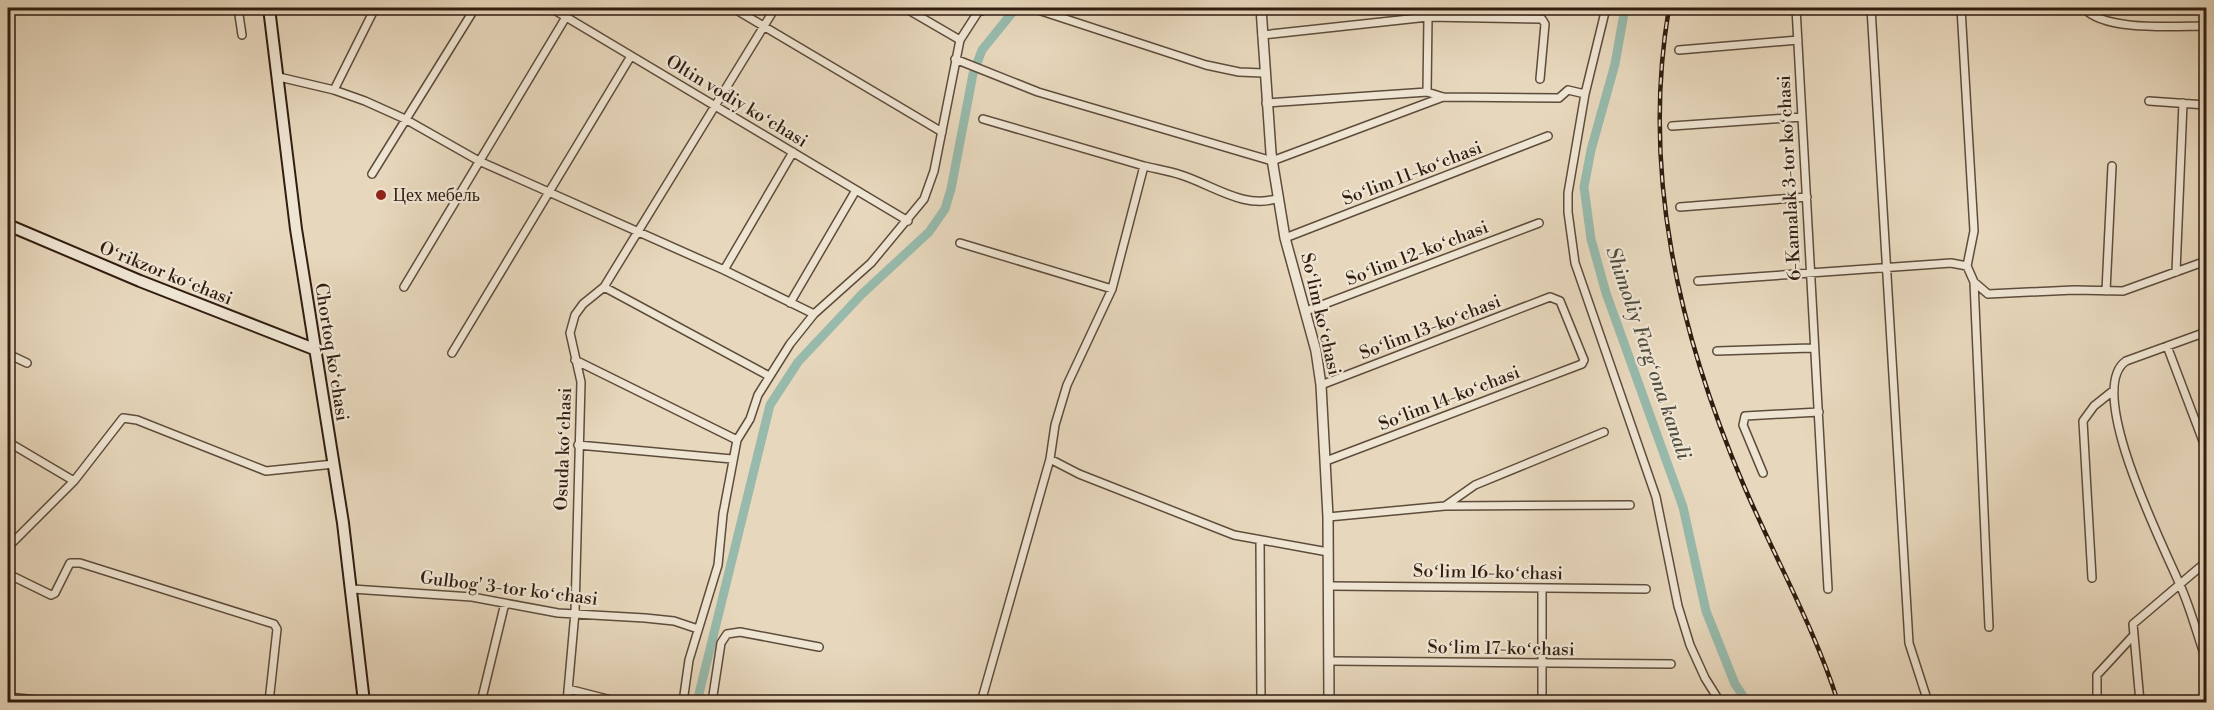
<svg xmlns="http://www.w3.org/2000/svg" width="2214" height="710" font-family="'Libre Bodoni',serif">
  <style>
    .lines { fill: none; stroke-linecap: round; stroke-linejoin: round }
    .canal { stroke: #97baac; stroke-width: 9 }
    .minor-casing { stroke: #5e4c3b; stroke-width: 10 }
    .tertiary-casing { stroke: #5e4c3b; stroke-width: 12 }
    .secondary-casing { stroke: #311d10; stroke-width: 14 }
    .minor { stroke: #efe5d3; stroke-width: 7 }
    .tertiary { stroke: #efe5d3; stroke-width: 9 }
    .secondary { stroke: #efe5d3; stroke-width: 10 }
    .rail-casing { stroke: #311d10; stroke-width: 4.5 }
    .rail { stroke: #efe5d3; stroke-width: 2; stroke-dasharray: 7; stroke-linecap: butt }
    .poi-dot { fill: #8f2418; stroke: #efe5d3; stroke-width: 2 }
    .labels { text-anchor: middle; stroke-width: 4.5; stroke-linejoin: round; paint-order: stroke }
    .street-label { font-size: 18px; fill: #311d10; stroke: #efe5d3 }
    .poi-label { font-size: 18px; fill: #311d10; stroke: #efe5d3; text-anchor: start }
    .water-label { font-size: 20px; font-style: italic; fill: #504c3f; stroke: #efe5d3 }
  </style>
  <rect width="100%" height="100%" fill="#e7d7bc"/>
  <filter id="stains"><feTurbulence type="fractalNoise" baseFrequency=".00333" numOctaves="4"/><feColorMatrix values="0 0 0 0 .2 0 0 0 0 .09 0 0 0 0 .02 0 0 0 .5 -.17"/></filter>
  <radialGradient id="worn" r=".72"><stop offset=".6" stop-color="#630" stop-opacity="0"/><stop offset="1" stop-color="#630" stop-opacity=".3"/></radialGradient>
  <g class="lines">
    <path class="canal" d="M1625,8L1615,64L1591,150L1584,187L1591,239L1606,293L1683,507L1706,611L1735,684L1747,702
      M697,702L770,405L798,362L862,294L929,232L945,209L951,189L973,74L982,50L1016,8"/>
    <defs>
      <path id="minor" d="M238,8L242,35
        M551,8L908,221
        M733,8L942,132
        M905,8L960,40
        M1606,8L1585,94L1568,193V212L1575,263L1656,497L1678,606L1690,645L1705,678L1720,702
        M1796,8L1828,589
        M1871,8L1909,643L1928,702
        M1961,8L1974,231L1967,266
        M2084,8C2104,32 2176,26 2206,26
        M1035,9L1206,65L1239,72L1263,73
        M1428,17L1542,19L1545,24L1540,79
        M1262,35L1428,17L1427,92L1266,103
        M1679,50L1798,40
        M955,59L1038,92L1272,161L1443,97
        M279,77L334,90L365,101L405,119L479,161L724,270L814,314
        M334,90L375,8
        M1427,92L1443,97L1559,98L1568,90L1585,94
        M2149,101L2206,105
        M983,119L1144,166L1112,289L1067,385L1055,425L1050,459
        M1672,126L1802,117
        M1144,166C1156,169 1169,171 1181,175C1213,185 1244,210 1279,198
        M372,174L475,8
        M1680,207L1807,197
        M1285,238L1548,136
        M960,243L1112,289
        M724,270L793,152
        M2176,272L2183,103
        M1698,281L1951,263L1967,266L1974,282L1989,627
        M1974,282L1988,294L2074,290L2123,291L2206,261
        M404,287L566,17
        M604,287L769,376
        M2106,291L2112,166
        M790,303L856,190
        M1306,311L1539,223
        M2206,332L2126,361C2084,390 2164,547 2180,585C2191,609 2197,635 2206,659
        M2167,346L2206,449
        M1717,351L1812,348
        M452,353L631,56
        M8,354L27,363
        M575,360L737,440
        M1321,385L1550,297L1560,301L1584,360L1582,364L1326,461
        M8,442L74,481
        M578,445L732,459
        M1763,473L1743,425L1745,416L1819,412
        M1445,506L1475,485L1604,432
        M1328,517L1445,506L1630,505
        M1260,540L1261,702
        M8,547L74,481L123,418L137,420L266,471L334,464
        M8,574L51,595L55,593L70,563H80L274,624L277,629L269,702
        M2092,578L2083,421L2094,406L2114,390
        M1330,586L1646,589
        M352,589L472,597L558,613L645,618L674,621L698,629
        M1331,661L1671,664
        M568,689L619,702
        M8,697L56,702
        M481,702L505,603
        M567,702L575,612L581,382L570,333L575,315L583,304L604,287L775,8
        M683,702L689,660L718,565L723,514L737,440L750,419L758,395L790,344L814,314L871,263L924,199L934,171L960,40L978,12L993,8
        M712,702L721,643L727,634L740,632L819,647
        M981,702L1050,459L1079,474L1234,535L1328,552
        M1542,702V588
        M2097,702V675L2133,636
        M2140,702L2133,624L2206,562"/>
      <path id="tertiary" d="M1261,8L1271,153L1285,238L1316,351L1321,385L1328,517L1329,702"/>
      <path id="secondary" d="M269,8L296,229L343,523L364,702
        M8,225L140,281L314,349"/>
    </defs>
    <use href="#minor" class="minor-casing"/>
    <use href="#tertiary" class="tertiary-casing"/>
    <use href="#secondary" class="secondary-casing"/>
    <use href="#minor" class="minor"/>
    <use href="#tertiary" class="tertiary"/>
    <use href="#secondary" class="secondary"/>
    <defs>
      <path id="rail" d="M1669,8C1641,172 1679,334 1744,486C1775,558 1814,627 1838,702"/>
    </defs>
    <use href="#rail" class="rail-casing"/>
    <use href="#rail" class="rail"/>
  </g>
  <circle class="poi-dot" cx="381" cy="195" r="6"/>
  <g class="labels">
    <g class="street-label">
      <text transform="translate(737 101) rotate(31)" y="6">Oltin vodiy koʻchasi</text>
      <text transform="translate(1412 173) rotate(-21)" y="6">Soʻlim 11-koʻchasi</text>
      <text transform="translate(1789 178) rotate(-93)" y="6">6-Kamalak 3-tor koʻchasi</text>
      <text transform="translate(1417 253) rotate(-21)" y="6">Soʻlim 12-koʻchasi</text>
      <text transform="translate(166 273) rotate(22)" y="6">Oʻrikzor koʻchasi</text>
      <text transform="translate(1321 314) rotate(77)" y="6">Soʻlim koʻchasi</text>
      <text transform="translate(1430 327) rotate(-21)" y="6">Soʻlim 13-koʻchasi</text>
      <text transform="translate(332 352) rotate(81)" y="6">Chortoq koʻchasi</text>
      <text transform="translate(1449 398) rotate(-21)" y="6">Soʻlim 14-koʻchasi</text>
      <text transform="translate(563 449) rotate(-88)" y="6">Osuda koʻchasi</text>
      <text transform="translate(1488 572) rotate(1)" y="6">Soʻlim 16-koʻchasi</text>
      <text transform="translate(509 588) rotate(7)" y="6">Gulbog' 3-tor koʻchasi</text>
      <text transform="translate(1501 648) rotate(1)" y="6">Soʻlim 17-koʻchasi</text>
    </g>
    <g class="poi-label">
      <text x="393" y="201">Цех мебель</text>
    </g>
    <g class="water-label">
      <text transform="translate(1649 353) rotate(71)" y="7">Shimoliy Fargʻona kanali</text>
    </g>
  </g>
  <rect width="2214" height="710" fill="none" stroke="#e7d7bc" stroke-width="30"/>
  <rect x="9" y="9" width="2196" height="692" fill="none" stroke="#311d10" stroke-width="3"/>
  <rect x="15" y="15" width="2184" height="680" fill="none" stroke="#311d10" stroke-width="1.5"/>
  <rect width="100%" height="100%" filter="url(#stains)"/>
  <rect width="100%" height="100%" fill="url(#worn)"/>
</svg>
